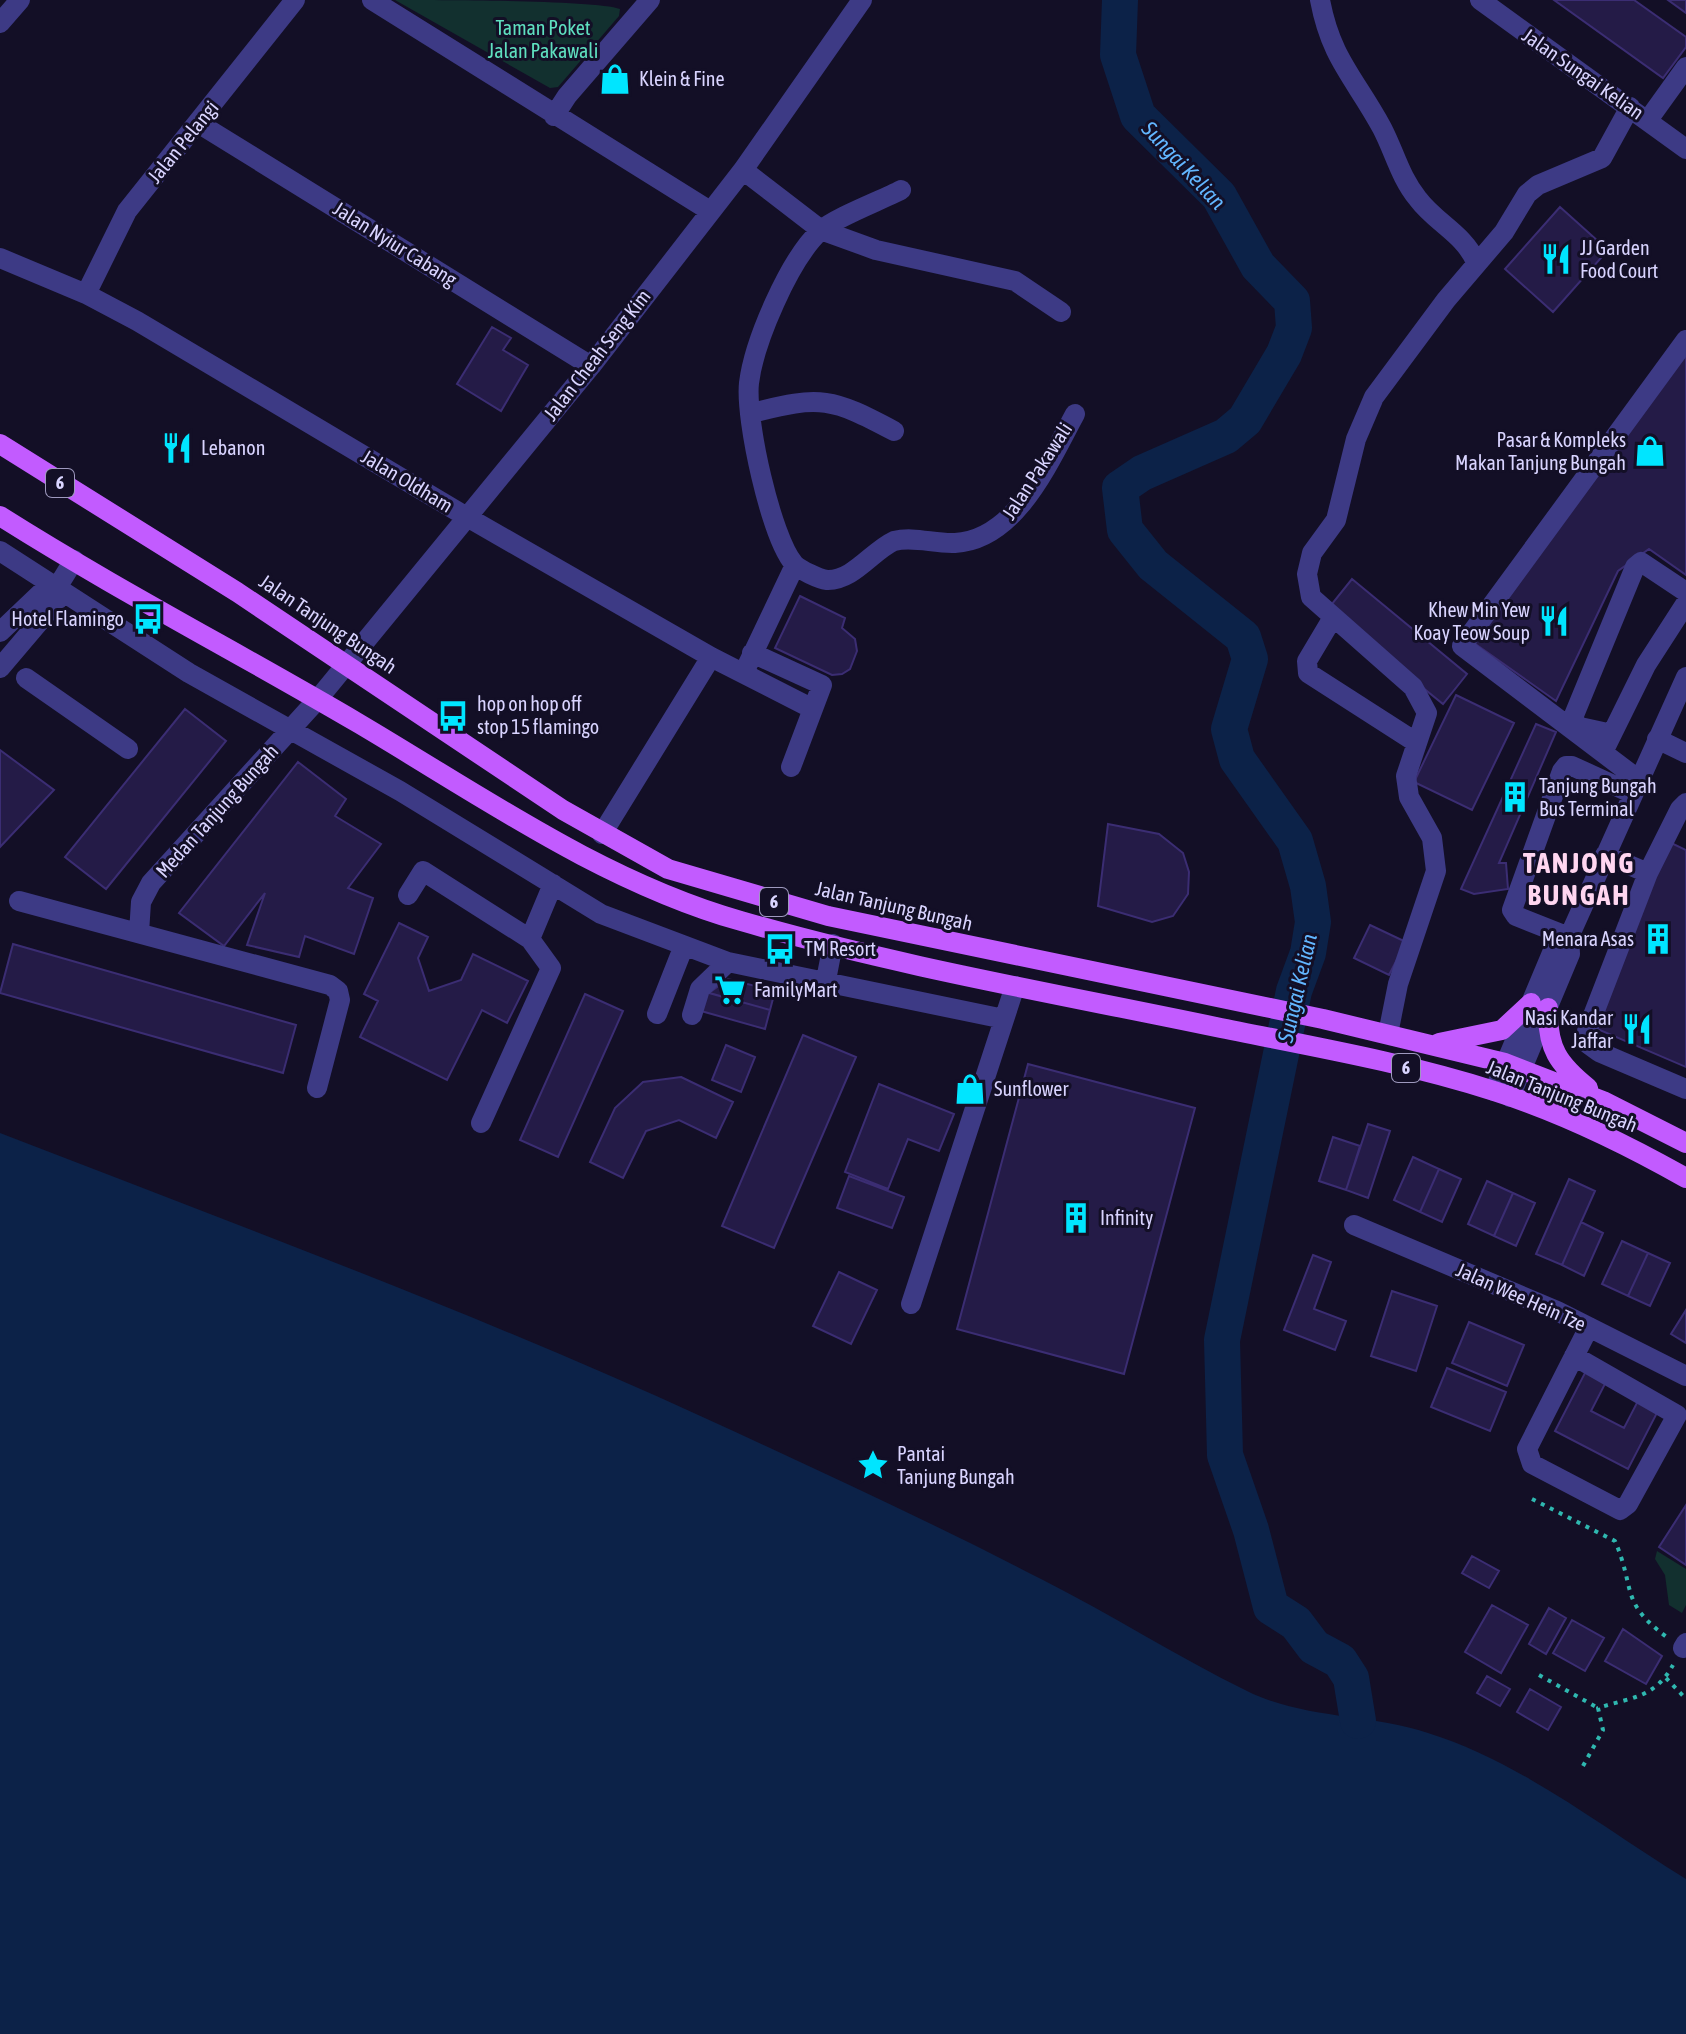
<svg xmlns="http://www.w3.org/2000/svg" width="1686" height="2034" font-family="'Asap Condensed',sans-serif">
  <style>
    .green { fill: #12302f }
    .water { fill: #0c2248 }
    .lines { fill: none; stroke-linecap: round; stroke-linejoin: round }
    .river { stroke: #0c2248; stroke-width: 36 }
    .building { fill: #241b47; stroke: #3b2d73; stroke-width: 2 }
    .path { stroke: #2fb8b0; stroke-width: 4; stroke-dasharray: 4 6; stroke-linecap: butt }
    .minor { stroke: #3d3a85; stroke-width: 20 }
    .major { stroke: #c25bff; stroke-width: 20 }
    .labels { text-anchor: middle; stroke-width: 6; stroke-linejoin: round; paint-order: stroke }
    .shield { fill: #130f26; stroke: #9e99be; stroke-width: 2 }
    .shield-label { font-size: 18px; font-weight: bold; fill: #d9d4ff }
    .park-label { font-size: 20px; fill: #5fe0c0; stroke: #130f26 }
    .street-label { font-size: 20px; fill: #d9d4ff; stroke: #130f26 }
    .poi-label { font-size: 20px; fill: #d9d4ff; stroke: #130f26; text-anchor: start }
    .water-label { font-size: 22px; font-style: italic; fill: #62b6ff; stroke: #130f26 }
    .district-label { font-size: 28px; font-weight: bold; letter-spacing: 2px; fill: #ffd6f0; stroke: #130f26 }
  </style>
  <rect width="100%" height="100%" fill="#130f26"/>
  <path class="green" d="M395,0C434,0 595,0 620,9L619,16L558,87L550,88Z
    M1657,1551L1686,1569V1605L1682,1613L1669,1605L1665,1575L1655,1559Z"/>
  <path class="water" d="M0,1133C237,1225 476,1313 707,1419C820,1471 933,1523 1043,1580C1112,1615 1178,1657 1247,1691C1303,1719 1370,1714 1428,1733C1521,1762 1603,1828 1686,1879V2034H0Z"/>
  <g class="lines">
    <path class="river" d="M1120,0L1118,55L1138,116L1219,196L1258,266L1292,301L1294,328L1284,354L1245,420L1226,436L1142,473L1120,488L1125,530L1153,565L1243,637L1250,659L1229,729L1237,759L1295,841L1308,886L1313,922L1308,953L1294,991L1222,1340L1225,1455L1251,1530L1271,1607L1296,1623L1314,1647L1340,1661L1351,1678L1358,1721"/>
  </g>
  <path class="building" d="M1554,0H1634L1686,37V47L1663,78Z
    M1668,0H1686V13Z
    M1560,207L1608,250L1553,312L1505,269Z
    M492,327L511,338L503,350L528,365L501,411L457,384Z
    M1686,353V575L1649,549L1618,571L1556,701L1474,643Z
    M1352,579L1467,674L1443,704L1327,610Z
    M800,596L845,618L842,628L855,639L857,651L850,669L842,674L832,675L775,648Z
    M1456,695L1514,723L1472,810L1414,782Z
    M185,709L226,741L106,889L65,857Z
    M1536,724L1556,732L1499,863H1506L1508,889L1474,894L1461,889Z
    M0,750L54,790L0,847Z
    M298,762L346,799L335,816L381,844L348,888L373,898L354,954L305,936L299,957L247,945L265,893L224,946L179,913Z
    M1108,824L1159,834L1183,853L1189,872L1188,894L1173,916L1152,922L1098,906Z
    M1667,841L1686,850V1067L1595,1028Z
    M399,923L428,937L418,958L429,991L461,980L473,954L528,981L507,1023L482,1010L447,1080L360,1037L378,1001L364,994Z
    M1370,925L1406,942L1389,975L1354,958Z
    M13,944L296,1025L283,1073L0,993Z
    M728,979L775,991L770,1010L709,993Z
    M706,992L770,1010L765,1029L701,1011Z
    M585,994L623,1011L558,1157L520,1140Z
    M803,1035L856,1057L774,1248L722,1226Z
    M726,1045L755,1057L741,1092L712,1080Z
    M1028,1064L1195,1108L1124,1374L957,1329Z
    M681,1077L733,1102L716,1138L679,1120L646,1131L623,1178L590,1162L615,1108L643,1082Z
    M879,1084L954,1114L939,1151L908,1139L888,1189L845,1172Z
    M1368,1124L1390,1131L1368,1198L1346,1190Z
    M1333,1137L1360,1146L1346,1190L1319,1181Z
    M1413,1157L1439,1169L1420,1212L1394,1200Z
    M1439,1169L1461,1179L1442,1222L1420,1212Z
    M849,1176L904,1197L892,1228L837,1208Z
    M1569,1179L1595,1191L1562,1265L1536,1254Z
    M1487,1181L1513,1193L1494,1236L1468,1224Z
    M1513,1193L1535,1203L1516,1246L1494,1236Z
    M1581,1222L1603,1233L1584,1276L1562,1265Z
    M1622,1241L1648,1253L1628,1296L1602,1284Z
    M1648,1253L1670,1263L1650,1306L1628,1296Z
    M1313,1255L1331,1262L1314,1309L1346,1321L1335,1350L1284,1330Z
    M839,1272L877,1290L851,1344L813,1326Z
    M1392,1291L1437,1306L1416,1371L1371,1356Z
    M1686,1310V1343L1671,1334Z
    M1469,1322L1524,1345L1507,1386L1452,1363Z
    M1447,1368L1506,1392L1490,1431L1431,1407Z
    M1587,1369L1607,1380L1591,1411L1624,1428L1640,1397L1660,1407L1628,1469L1555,1431Z
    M1686,1505V1565L1659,1547Z
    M1472,1556L1499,1571L1489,1588L1462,1573Z
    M1492,1605L1528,1625L1501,1673L1465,1652Z
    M1549,1608L1566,1618L1546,1654L1529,1644Z
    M1572,1620L1604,1638L1585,1671L1553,1653Z
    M1623,1629L1662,1656L1646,1684L1605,1661Z
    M1487,1676L1510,1689L1500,1706L1477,1693Z
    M1530,1689L1561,1707L1548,1730L1517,1712Z"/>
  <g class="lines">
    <path class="path" d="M1532,1499L1615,1541C1636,1590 1619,1602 1668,1638
      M1539,1675L1598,1708
      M1666,1678L1686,1699
      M1583,1766L1603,1730L1598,1708C1631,1697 1654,1699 1673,1665"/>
    <path class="minor" d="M372,0L710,211
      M1320,0C1331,59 1355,78 1382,128C1395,153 1400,177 1418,199C1436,223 1464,234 1476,262
      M1480,0L1686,149
      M0,23L20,0
      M554,116L567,96L650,0
      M1648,120L1686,67
      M198,123L591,366
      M743,170L821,230L876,250L1015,281L1061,312
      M901,190C882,200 834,218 820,231C789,260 754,342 749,383C745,419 771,537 794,564C800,570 819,579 827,580C853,581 872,551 894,541C914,536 934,544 955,543C1016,540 1049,462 1075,414
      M0,258L86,294L137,321L467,517L711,657L813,709
      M86,294L127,211L295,0
      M752,413C821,395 832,398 894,431
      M0,551L189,673L400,791L601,914L728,962L1004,1019
      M1332,619L1307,661L1308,673L1417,743
      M0,632L42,592L58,586L74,560
      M752,653L822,685L791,767
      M747,666L795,565
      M0,668L56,602L58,586
      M26,678L128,749
      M1612,734L1580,727L1572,720L1635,567L1641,562L1686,592
      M1657,739L1686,753
      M1606,746L1646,665L1686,603
      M1639,780L1462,646L1686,340
      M602,834L711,657
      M1605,855L1648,873L1680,809L1686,803
      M1648,873L1587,1031L1588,1044L1599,1052L1686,1089
      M408,895L423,871L530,939
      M19,901L330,985L338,991L340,1000L317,1088
      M139,933L141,902L151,883L318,699L591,366L743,170L862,0
      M1569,937L1516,916L1512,910L1562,771L1566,766H1572L1633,794
      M826,980L833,944
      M657,1014L683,948
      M692,1015L700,989L728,962
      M1388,1034L1398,984L1436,871L1432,838L1409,797L1406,776L1427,713L1413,687L1311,597L1307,574L1312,553L1336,520L1356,439L1374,397L1446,300L1504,232L1527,194L1538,185L1602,158L1630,107
      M1494,1091L1554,948L1569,937L1686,677
      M1510,1097L1570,954L1569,937
      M481,1123L551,968L530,939L553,884
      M1354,1225L1557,1311L1686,1376
      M911,1304L1015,986
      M1574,1356L1677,1415L1628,1504L1620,1510L1532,1464L1527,1449L1589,1327
      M1683,1648L1686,1643"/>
    <path class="major" d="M0,444L237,592L563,810L668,869L828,916L1323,1019L1505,1063L1603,1101L1686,1143
      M0,516C117,590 239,653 358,723C480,795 603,882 741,921C896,966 1058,994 1216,1027C1309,1046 1404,1062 1494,1091C1560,1112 1626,1144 1686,1178
      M1548,1008C1547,1048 1558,1064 1588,1088
      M1439,1043L1502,1030L1531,1003"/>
  </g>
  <defs>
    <symbol id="shop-bare" viewBox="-9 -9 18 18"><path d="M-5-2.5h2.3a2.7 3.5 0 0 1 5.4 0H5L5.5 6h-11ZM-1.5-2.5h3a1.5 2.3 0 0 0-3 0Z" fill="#00e5ff" stroke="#130f26" stroke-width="2.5" paint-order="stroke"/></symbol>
    <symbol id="restaurant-bare" viewBox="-9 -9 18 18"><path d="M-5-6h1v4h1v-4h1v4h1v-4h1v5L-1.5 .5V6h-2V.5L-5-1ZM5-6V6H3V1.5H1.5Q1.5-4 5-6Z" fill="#00e5ff" stroke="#130f26" stroke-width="2.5" paint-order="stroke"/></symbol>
    <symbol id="bus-bare" viewBox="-9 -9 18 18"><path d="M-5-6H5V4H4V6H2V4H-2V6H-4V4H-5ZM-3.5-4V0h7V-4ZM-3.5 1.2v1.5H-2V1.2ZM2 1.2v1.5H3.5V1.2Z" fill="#00e5ff" stroke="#130f26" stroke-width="2.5" paint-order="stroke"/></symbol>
    <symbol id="building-bare" viewBox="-9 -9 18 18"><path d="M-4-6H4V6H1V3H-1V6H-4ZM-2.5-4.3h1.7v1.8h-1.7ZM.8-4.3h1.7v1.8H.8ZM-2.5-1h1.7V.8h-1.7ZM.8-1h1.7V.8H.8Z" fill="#00e5ff" stroke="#130f26" stroke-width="2.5" paint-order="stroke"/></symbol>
    <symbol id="supermarket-bare" viewBox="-9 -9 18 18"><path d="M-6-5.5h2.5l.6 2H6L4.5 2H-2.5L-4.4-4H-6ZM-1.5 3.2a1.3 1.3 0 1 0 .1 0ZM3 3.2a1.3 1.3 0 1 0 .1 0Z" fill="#00e5ff" stroke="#130f26" stroke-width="2.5" paint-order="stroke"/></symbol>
    <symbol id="sight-bare" viewBox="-9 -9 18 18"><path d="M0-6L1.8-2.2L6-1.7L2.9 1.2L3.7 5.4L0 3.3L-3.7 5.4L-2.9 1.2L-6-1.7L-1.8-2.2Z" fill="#00e5ff" stroke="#130f26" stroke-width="2.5" paint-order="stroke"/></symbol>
  </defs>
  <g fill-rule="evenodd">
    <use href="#shop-bare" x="593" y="57" width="44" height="44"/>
    <use href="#restaurant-bare" x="1534" y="237" width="44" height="44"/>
    <use href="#restaurant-bare" x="155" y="426" width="44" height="44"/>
    <use href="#shop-bare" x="1628" y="429" width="44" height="44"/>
    <use href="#bus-bare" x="126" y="597" width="44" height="44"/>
    <use href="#restaurant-bare" x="1532" y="599" width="44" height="44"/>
    <use href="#bus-bare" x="431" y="694" width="44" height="44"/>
    <use href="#building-bare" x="1493" y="775" width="44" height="44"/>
    <use href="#building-bare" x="1636" y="917" width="44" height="44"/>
    <use href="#bus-bare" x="758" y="927" width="44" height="44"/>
    <use href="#supermarket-bare" x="708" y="968" width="44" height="44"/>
    <use href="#restaurant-bare" x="1615" y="1007" width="44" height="44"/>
    <use href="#shop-bare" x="948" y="1067" width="44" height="44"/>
    <use href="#building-bare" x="1054" y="1196" width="44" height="44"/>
    <use href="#sight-bare" x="851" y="1443" width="44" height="44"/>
  </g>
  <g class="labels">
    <g class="shield">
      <rect x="46" y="469" width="28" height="28" rx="6"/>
      <rect x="760" y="888" width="28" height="28" rx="6"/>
      <rect x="1392" y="1054" width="28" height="28" rx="6"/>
    </g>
    <g class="shield-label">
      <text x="60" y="489">6</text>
      <text x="774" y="908">6</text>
      <text x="1406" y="1074">6</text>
    </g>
    <g class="park-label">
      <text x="543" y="35">Taman Poket<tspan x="543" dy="23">Jalan Pakawali</tspan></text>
    </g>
    <g class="street-label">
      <text transform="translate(1583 74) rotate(35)" y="7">Jalan Sungai Kelian</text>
      <text transform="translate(183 142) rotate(-51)" y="7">Jalan Pelangi</text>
      <text transform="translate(395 244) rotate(32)" y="7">Jalan Nyiur Cabang</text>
      <text transform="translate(597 355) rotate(-52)" y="7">Jalan Cheah Seng Kim</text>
      <text transform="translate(1037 471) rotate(-57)" y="7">Jalan Pakawali</text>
      <text transform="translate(407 481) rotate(31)" y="7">Jalan Oldham</text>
      <text transform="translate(328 624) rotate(34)" y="7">Jalan Tanjung Bungah</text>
      <text transform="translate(217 811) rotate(-48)" y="7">Medan Tanjung Bungah</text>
      <text transform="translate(894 906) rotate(13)" y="7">Jalan Tanjung Bungah</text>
      <text transform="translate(1562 1096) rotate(22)" y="7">Jalan Tanjung Bungah</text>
      <text transform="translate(1521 1297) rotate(24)" y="7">Jalan Wee Hein Tze</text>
    </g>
    <g class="poi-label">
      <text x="639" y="86">Klein &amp; Fine</text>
      <text x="1580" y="255">JJ Garden<tspan x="1580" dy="23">Food Court</tspan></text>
      <text x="1626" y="447" text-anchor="end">Pasar &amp; Kompleks<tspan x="1626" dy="23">Makan Tanjung Bungah</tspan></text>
      <text x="201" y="455">Lebanon</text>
      <text x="1530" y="617" text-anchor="end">Khew Min Yew<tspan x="1530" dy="23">Koay Teow Soup</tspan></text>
      <text x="124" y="626" text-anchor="end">Hotel Flamingo</text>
      <text x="477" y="711">hop on hop off<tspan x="477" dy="23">stop 15 flamingo</tspan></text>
      <text x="1539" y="793">Tanjung Bungah<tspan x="1539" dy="23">Bus Terminal</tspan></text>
      <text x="1634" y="946" text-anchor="end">Menara Asas</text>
      <text x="804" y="956">TM Resort</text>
      <text x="754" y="997">FamilyMart</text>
      <text x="1613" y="1025" text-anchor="end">Nasi Kandar<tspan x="1613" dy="23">Jaffar</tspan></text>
      <text x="994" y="1096">Sunflower</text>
      <text x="1100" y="1225">Infinity</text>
      <text x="897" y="1461">Pantai<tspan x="897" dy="23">Tanjung Bungah</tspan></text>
    </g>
    <g class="water-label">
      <text transform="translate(1184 165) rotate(47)" y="8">Sungai Kelian</text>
      <text transform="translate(1297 988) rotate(-77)" y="8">Sungai Kelian</text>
    </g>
    <g class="district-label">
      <text x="1579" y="873">TANJONG<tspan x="1579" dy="32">BUNGAH</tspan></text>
    </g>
  </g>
</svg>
